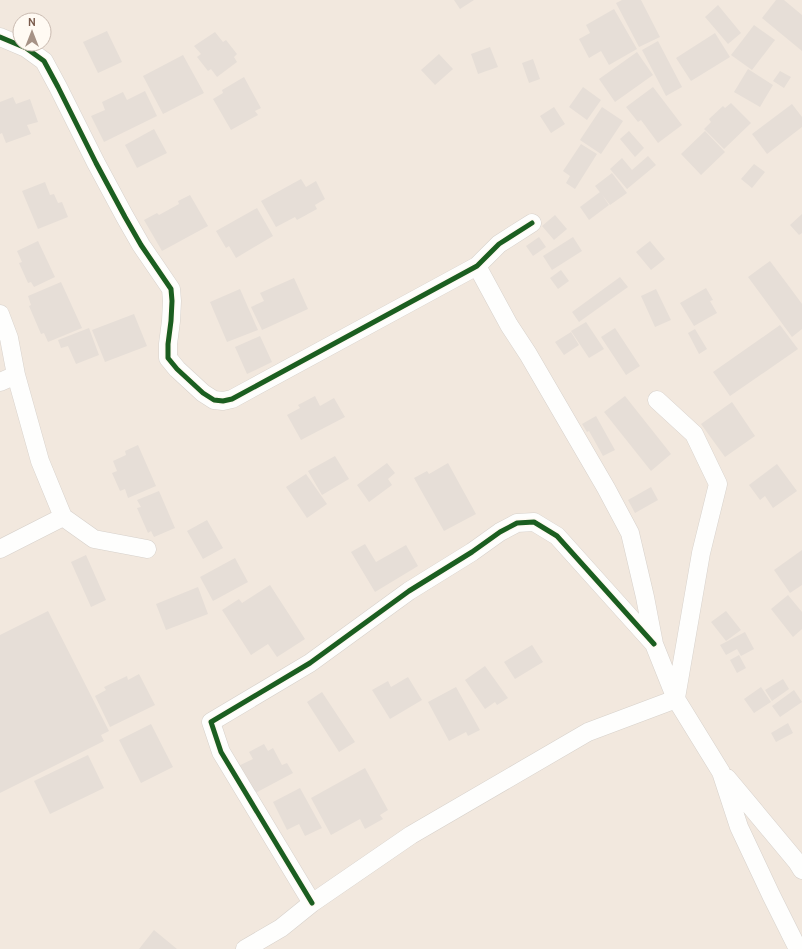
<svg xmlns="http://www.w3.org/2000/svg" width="802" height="949" font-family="Cabin,sans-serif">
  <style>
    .residential { fill: #f2e8de; fill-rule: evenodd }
    .building { fill: #e6ded7 }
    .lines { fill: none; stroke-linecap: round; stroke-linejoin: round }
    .minor-casing { stroke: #d7d1cb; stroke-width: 19 }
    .minor { stroke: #fefefd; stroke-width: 18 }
    .cycleway-casing { stroke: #fffaf3; stroke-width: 8 }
    .cycleway { stroke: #1b5e20; stroke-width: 5 }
  </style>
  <rect width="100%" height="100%" fill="#f9f5f0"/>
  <path class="residential" d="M0,0H802V949H0ZM20,20H44V44H20Z"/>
  <path class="building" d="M454,0H474L460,9Z
    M622,0H641L660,37L639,47L616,3Z
    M776,0H784L802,15V51L762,18Z
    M718,5L741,33L728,44L705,17Z
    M614,9L637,49L609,65L601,51L589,58L579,39L590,33L586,25Z
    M754,25L775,40L752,70L731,55Z
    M107,31L122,62L98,73L83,42Z
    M215,32L223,42L226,40L237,54L234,57L237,62L217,77L211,69L208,71L197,57L201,54L194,46Z
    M715,33L730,57L691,81L676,58Z
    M658,41L682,87L666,96L642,50Z
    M490,47L498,67L478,74L471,54Z
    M637,52L653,75L615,102L599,79Z
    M439,54L453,69L435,85L421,70Z
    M183,55L204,93L163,114L143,76Z
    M533,59L540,79L529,83L522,63Z
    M748,69L773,85L760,107L734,92Z
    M780,71L791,77L784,88L773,81Z
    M244,77L261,108L255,111L258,115L231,130L213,99L223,93L222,90Z
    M583,87L601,100L587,120L569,107Z
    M653,87L682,125L658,143L641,120L638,122L626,107Z
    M145,91L157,116L104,142L91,116L105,110L102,102L123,92L127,100Z
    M13,97L16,104L30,99L38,122L27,125L31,134L6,143L2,133L0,134V102Z
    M731,103L751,123L724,149L704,129L711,122L709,119L723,106L725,108Z
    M792,104L802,117V127L767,154L752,134Z
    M554,107L565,124L551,133L540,116Z
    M602,107L623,121L601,154L580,140Z
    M154,129L167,153L137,168L125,145Z
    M629,131L644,148L635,157L620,139Z
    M705,131L725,152L701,175L681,154Z
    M581,144L597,154L575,189L566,183L570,176L563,171Z
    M648,156L656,165L627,189L610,169L622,158L632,170Z
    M754,164L765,172L752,188L741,179Z
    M612,173L627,193L610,205L595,186Z
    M301,179L306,187L316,181L325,199L315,205L317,209L297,220L295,217L276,227L261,201Z
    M45,182L50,195L54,194L58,203L62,202L68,217L38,229L22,191Z
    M600,192L609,205L589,220L580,207Z
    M190,195L208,226L162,251L144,220L157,213L159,215L179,204L178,201Z
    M257,208L273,236L236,258L229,246L226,248L216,231Z
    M802,214V233L799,235L790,225Z
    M555,215L567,229L554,240L542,226Z
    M539,237L546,247L533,256L526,246Z
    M573,237L582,251L552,270L543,256Z
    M38,241L55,277L34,287L31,282L28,283L19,263L22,262L17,251Z
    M650,241L665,259L651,270L636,252Z
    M770,261L791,289L774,302L791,289L802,304V329L792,337L748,277Z
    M561,270L569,281L558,289L550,278Z
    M620,277L628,287L579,322L572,312Z
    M294,278L308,309L262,330L251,307L264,301L260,293Z
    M61,282L82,328L48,342L44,333L41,334L29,306L31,305L28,296Z
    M706,288L713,300L710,301L717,313L694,326L680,303Z
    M240,289L258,330L227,342L210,302Z
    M656,289L671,320L655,327L641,296Z
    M134,314L147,346L105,362L92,330Z
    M586,322L604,349L589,358L571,331Z
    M780,325L798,349L730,396L713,372Z
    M89,328L99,355L76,364L68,346L61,348L58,340Z
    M615,328L640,366L626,375L601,337Z
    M695,329L707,349L699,354L688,333Z
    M571,332L579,345L564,355L555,342Z
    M260,336L272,362L247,374L235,347Z
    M315,396L320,406L334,398L345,417L301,440L287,415L300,408L298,405Z
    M625,396L671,454L651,471L604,412Z
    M732,402L755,436L725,457L701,424Z
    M596,416L615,450L603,456L589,431L587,432L582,424Z
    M138,445L156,486L128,498L125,489L120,491L112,473L117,471L113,461L126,455L125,451Z
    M335,456L349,479L322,495L308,471Z
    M387,463L395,473L388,479L392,485L369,502L357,485Z
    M448,463L476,514L444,531L414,478L427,471L429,474Z
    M777,464L797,491L773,508L765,496L760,500L749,485Z
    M306,474L327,504L307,518L286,487Z
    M651,487L658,500L635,513L628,500Z
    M159,491L175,528L154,537L151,531L148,533L137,508L141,507L137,500Z
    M207,520L223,548L203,559L187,531Z
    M365,544L376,562L406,545L418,566L375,592L351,552Z
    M802,550V585L790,593L774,570Z
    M86,555L106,600L91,607L71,562Z
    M235,558L248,582L213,601L200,577Z
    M270,585L305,639L277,657L268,644L251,655L222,610L239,599L242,603Z
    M198,587L208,614L166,630L156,604Z
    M788,595L802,612V629L793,637L771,609Z
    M48,611L109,731L101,735L104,741L0,793V635Z
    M726,611L741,630L726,641L711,622Z
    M745,632L754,649L741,656L737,649L726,655L720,645Z
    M532,645L543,662L515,679L504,662Z
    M739,655L746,668L737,673L730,660Z
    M485,666L508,698L497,705L495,702L485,709L465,680Z
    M139,674L155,705L110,727L95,696L106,690L104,687L127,676L128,680Z
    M408,677L422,700L390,719L372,690L388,681L391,687Z
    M783,679L789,689L772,701L765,690Z
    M456,687L480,730L468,736L466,732L449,741L428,702Z
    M761,687L771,702L754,713L744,699Z
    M794,690L802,702L780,717L772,706Z
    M322,692L355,742L339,752L307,702Z
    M788,723L793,733L776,742L771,733Z
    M151,724L173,767L141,783L119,740Z
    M264,744L268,751L273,748L282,765L287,763L293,773L250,796L234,768L253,759L249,752Z
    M88,755L104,788L50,814L34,781Z
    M365,768L388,810L380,815L383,819L365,829L360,819L331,835L311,798Z
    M300,788L322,828L305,836L299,824L287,830L273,802Z
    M154,930L177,949H139Z"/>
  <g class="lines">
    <defs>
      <path id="minor" d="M0,37L26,48L44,61L58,87L96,163L125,217L141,245L171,289L172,301L171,321L168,344V358L177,369L203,393L214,400L223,401L232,399L477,266L499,244L532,223
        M477,266L509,325L528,354L606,488L630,533L645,597L654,644L676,699L721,772L739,827L771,895L798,949
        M0,314L9,338L16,375L40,461L63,517L94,539L147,549
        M0,382L16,375
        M657,400L694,434L718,484L701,553L676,698
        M0,549L63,517
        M727,778L797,862L802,870
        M312,903L221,752L211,722L310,663L409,591L472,552L500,532L517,523L534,522L557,536L654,644
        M245,949L281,928L312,903L411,835L588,732L676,699"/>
    </defs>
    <use href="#minor" class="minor-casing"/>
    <use href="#minor" class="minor"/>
    <defs>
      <path id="cycleway" d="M0,37L26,48L44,61L58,87L96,163L125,217L141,245L171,289L172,301L171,321L168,344V358L177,369L203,393L214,400L223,401L232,399L477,266L499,244L532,223
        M312,903L221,752L211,722L310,663L409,591L472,552L500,532L517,523L534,522L557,536L654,644"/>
    </defs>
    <use href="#cycleway" class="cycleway-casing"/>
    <use href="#cycleway" class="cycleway"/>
  </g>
  <g transform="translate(32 32)"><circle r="19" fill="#fffaf3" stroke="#cabbb1"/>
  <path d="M0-3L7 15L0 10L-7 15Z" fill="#a69286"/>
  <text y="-6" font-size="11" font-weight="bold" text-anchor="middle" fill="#7a5c4d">N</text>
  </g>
</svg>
